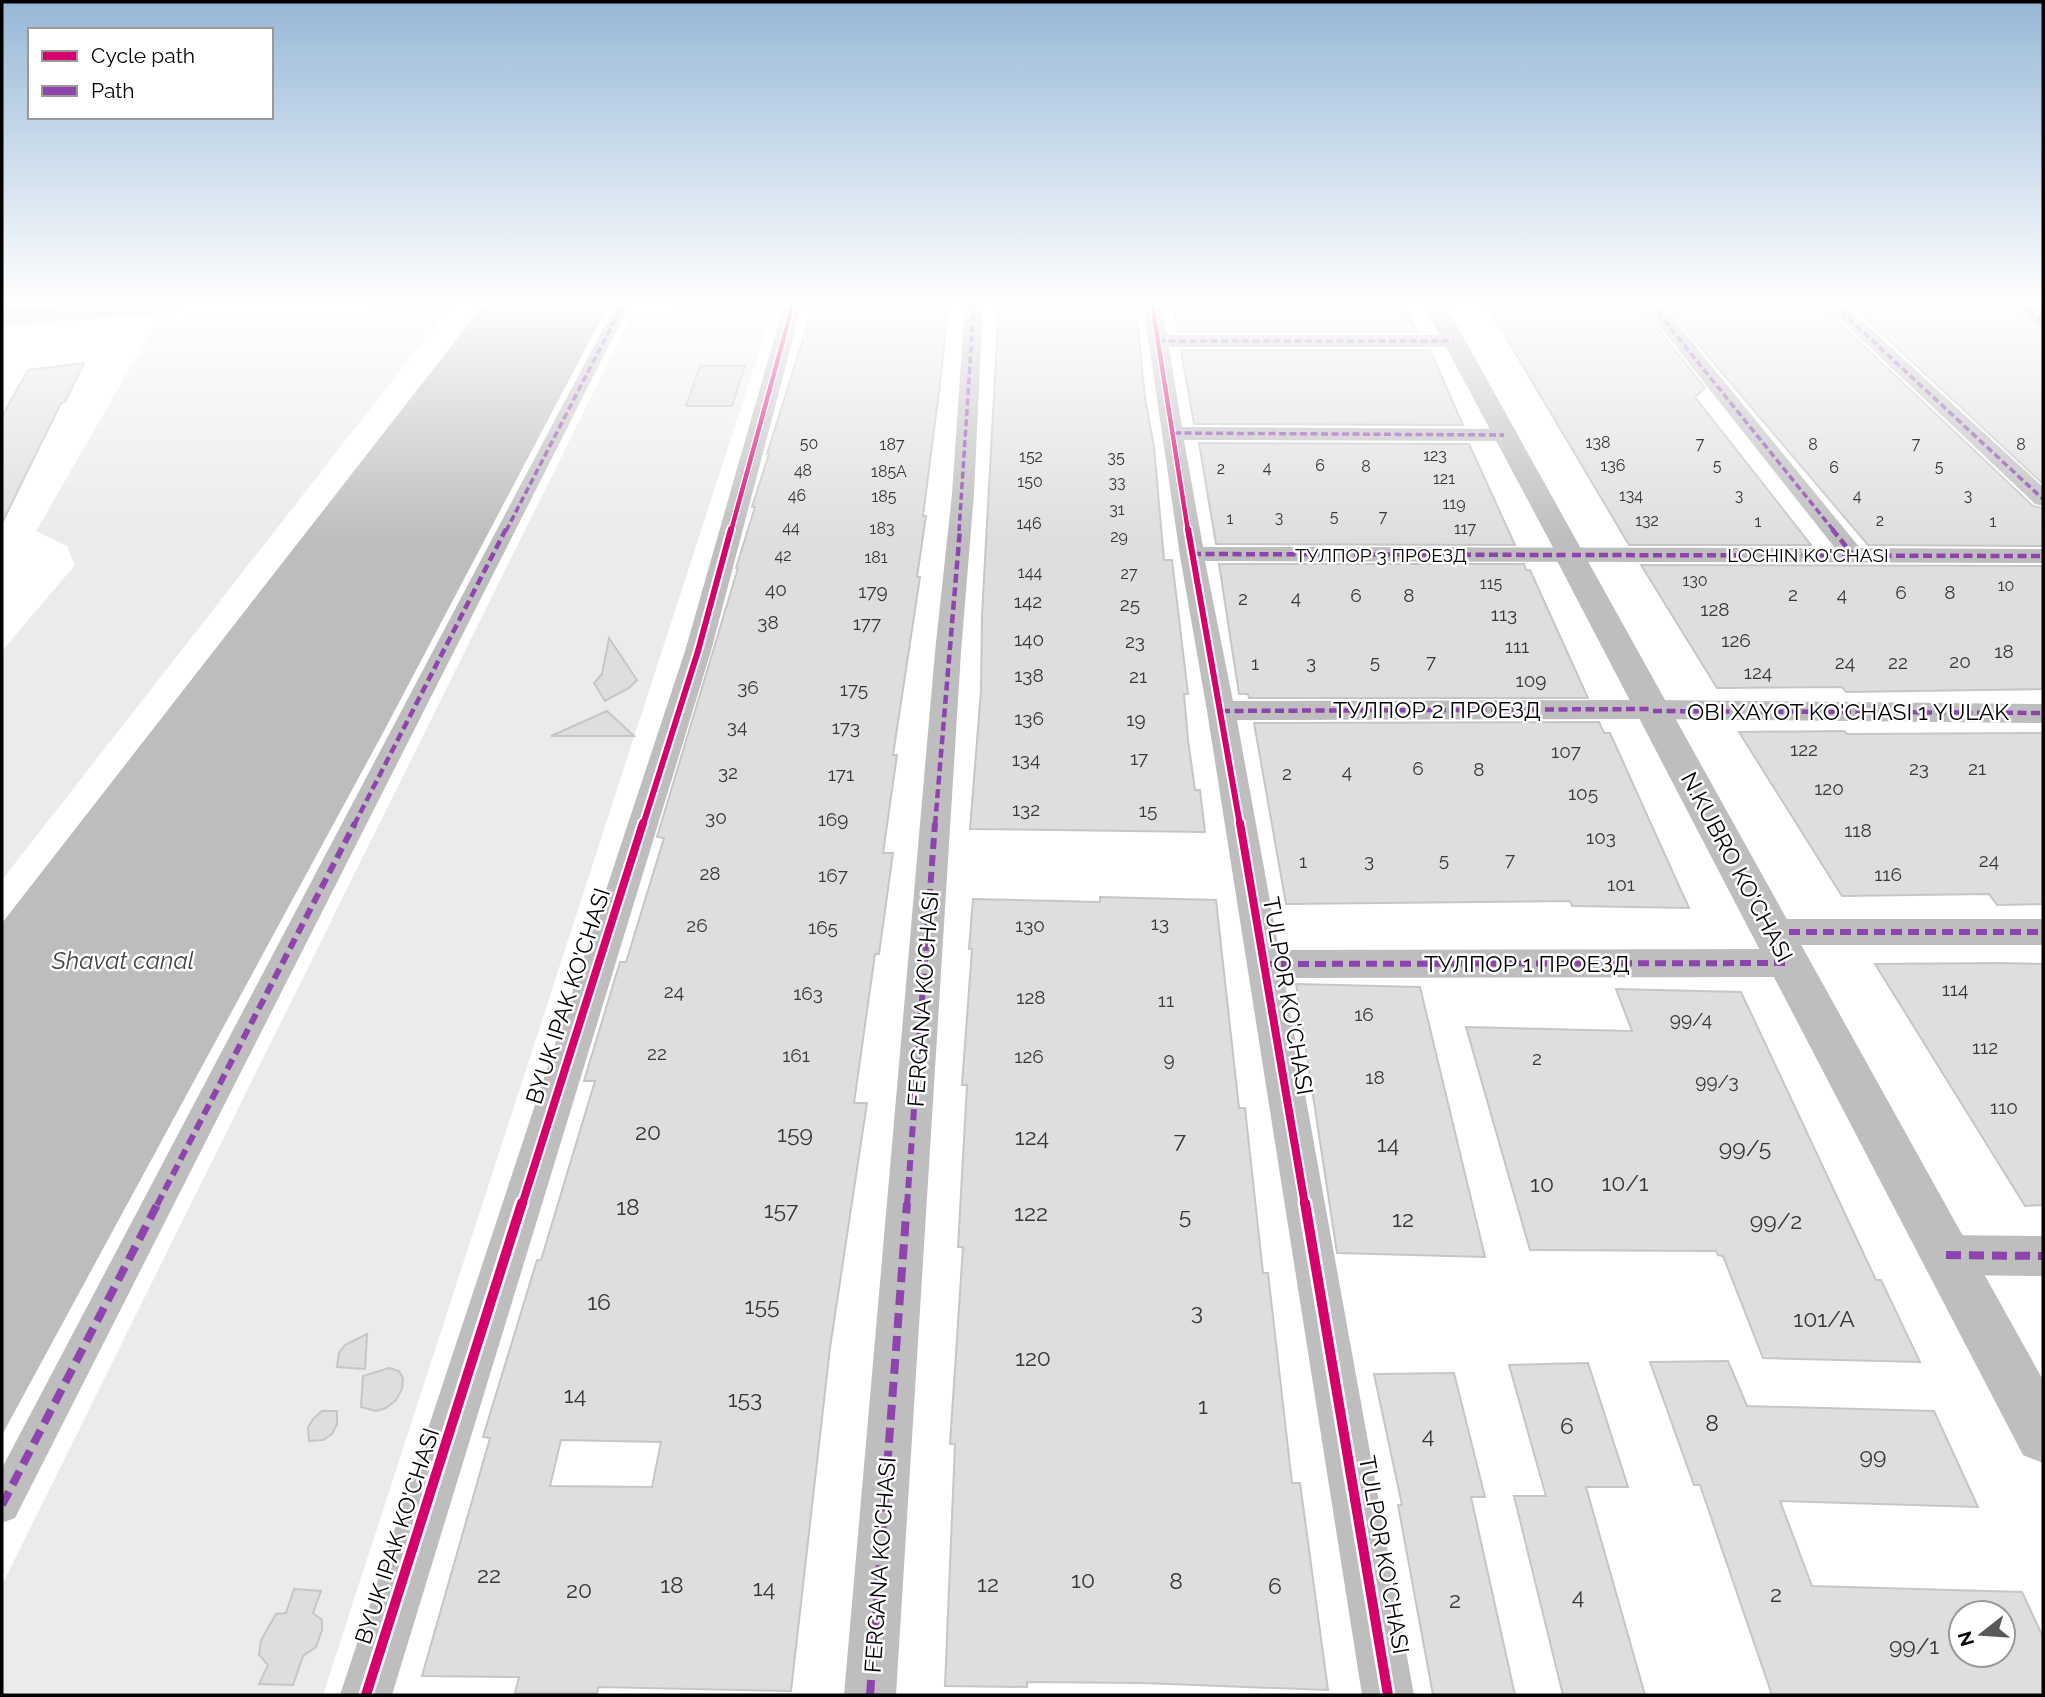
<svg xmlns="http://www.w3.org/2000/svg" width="2045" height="1697" font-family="Raleway,sans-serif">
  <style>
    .green { fill: #ebebeb }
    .water { fill: #bdbdbd }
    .building { fill: #dedede; stroke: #c6c6c6; stroke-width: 2; fill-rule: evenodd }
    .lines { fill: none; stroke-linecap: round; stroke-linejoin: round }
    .primary-casing { stroke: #dbdbdb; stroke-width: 4 }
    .pedestrian { fill: #bebebe; fill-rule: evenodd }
    .minor { fill: #bebebe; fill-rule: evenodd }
    .tertiary { fill: #bebebe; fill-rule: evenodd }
    .primary { fill: #bebebe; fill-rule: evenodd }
    .quiet-far3 { stroke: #8e44ad; stroke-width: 3.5; stroke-dasharray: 7 3.5; stroke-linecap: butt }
    .quiet-far2 { stroke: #8e44ad; stroke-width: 4.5; stroke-dasharray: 9 4.5; stroke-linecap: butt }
    .quiet-far1 { stroke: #8e44ad; stroke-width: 6; stroke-dasharray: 11 6; stroke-linecap: butt }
    .quiet { stroke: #8e44ad; stroke-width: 8; stroke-dasharray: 15 8; stroke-linecap: butt }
    .cycleway-far3-casing { stroke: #fff; stroke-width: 7 }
    .cycleway-far2-casing { stroke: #fff; stroke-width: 10 }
    .cycleway-far1-casing { stroke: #fff; stroke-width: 12 }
    .cycleway-casing { stroke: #fff; stroke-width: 15 }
    .cycleway-far3 { stroke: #d6006c; stroke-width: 4.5 }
    .cycleway-far2 { stroke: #d6006c; stroke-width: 6 }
    .cycleway-far1 { stroke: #d6006c; stroke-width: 8 }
    .cycleway { stroke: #d6006c; stroke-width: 10 }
    .labels { text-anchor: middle; stroke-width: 5; stroke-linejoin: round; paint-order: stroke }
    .far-number-label { font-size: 16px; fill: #383838 }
    .far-street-label { font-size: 19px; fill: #000; stroke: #fff }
    .number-label { font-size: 19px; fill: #383838 }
    .street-label { font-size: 23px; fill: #000; stroke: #fff }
    .near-number-label { font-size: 23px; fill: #383838 }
    .water-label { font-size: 24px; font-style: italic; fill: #424242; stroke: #fff }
  </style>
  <rect width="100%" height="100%" fill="#fff"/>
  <path class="green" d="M774,306L323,1695H2V1585L632,314Z
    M449,308L2,880V651L75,565L67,546L36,531L157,321Z"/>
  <path class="water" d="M484,304H609L384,731L2,1435V923Z"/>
  <path class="building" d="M814,304H948L942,368L923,516H926L917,577H920L893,755H897L883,853H893L879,954H875L854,1103H867L830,1348L791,1691L598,1687L597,1693H515L519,1677L422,1676L490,1438L483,1437L537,1260H541L595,1081H584L620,962H626L664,838L657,837L738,568H736L755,507H752L769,454H767ZM561,1440L661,1442L652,1487L550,1486Z
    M999,304H1128L1131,317H1137L1145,398L1154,447L1164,560H1172L1188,694H1184L1188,740L1195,790H1200L1205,832L970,829L981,691L982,615Z
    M1173,304L1403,305L1417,332H1178Z
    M1850,304H1988L1992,307H2011L2034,328L2043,330V484Z
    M1488,307L1641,308L1705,388L1695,397L1811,545H1629Z
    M1823,307L2033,506L2043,508V546L1868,545L1667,308Z
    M1181,350H1430L1463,425L1194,424Z
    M84,363L65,402L61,403L2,523V416L28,370Z
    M700,366H745L732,406H686Z
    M1199,443L1469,444L1515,545L1216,544Z
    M1219,564H1524L1526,570H1530L1588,698H1249L1248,694H1239Z
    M1641,565L2043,566V689L1846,692L1842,687L1717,688Z
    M609,638L637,680L629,688L605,701L594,683L602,674Z
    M607,711L634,736H551Z
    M1599,722L1604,733H1610L1689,908L1572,906L1570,901L1286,904L1254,723Z
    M1844,731L1847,734L2043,733V904L1997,905L1989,894L1842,896L1739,732Z
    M1100,897L1216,900L1239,1108H1245L1263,1273H1268L1292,1483H1300L1328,1690L1142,1683L1027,1682V1687L945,1686L955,1444H950L963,1247H958L967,1085H962L972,949H969L973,899L1100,902Z
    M2001,963L2043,964V1205L2025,1206L1875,964Z
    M1296,984L1420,987L1485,1257L1337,1253Z
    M1616,989L1741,992L1876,1280H1881L1920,1362L1763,1358L1723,1256L1718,1255L1716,1251L1530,1250L1466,1027L1632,1031Z
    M367,1334L365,1369L337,1367L339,1353L345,1345Z
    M1728,1361L1747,1406L1934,1411L1978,1507L1780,1501L1812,1586L2022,1592L2043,1637V1695H1772L1700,1485H1694L1650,1362ZM1961,1613H2003V1655H1961Z
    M1588,1363L1628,1487H1586L1645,1695H1563L1514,1496H1546L1509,1365Z
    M389,1368L399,1371L403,1378L402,1389L396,1400L386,1408L376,1411L361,1407L363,1376Z
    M1454,1373L1485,1497H1471L1515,1695H1433L1398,1505H1402L1374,1374Z
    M322,1411H337V1424L332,1434L323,1440L309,1441L308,1427L314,1418Z
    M294,1589L321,1591L313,1613L322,1620V1630L316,1647L303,1656L293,1685L259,1684L268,1665L259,1655L261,1640L276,1614L286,1613Z"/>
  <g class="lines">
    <defs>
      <path id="primary" d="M85,304H180L177,309L169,311L2,324V310Z"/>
    </defs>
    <use href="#primary" class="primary-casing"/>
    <path class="pedestrian" d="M616,304H630L15,1518L2,1523V1468Z"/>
    <path class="minor" d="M784,304H802L711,651L392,1695H340L685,651Z
      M965,304H983L974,494L961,652L896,1695H844L935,652L952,494Z
      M1143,304H1161L1167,335H1453L1463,341L1453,347H1169L1182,427L1504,429L1512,430L1515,435L1512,440L1504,441L1184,440L1203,547L1835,548L1642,304H1661L1860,548L2043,549V563L1205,561L1233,701L1652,700L2043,704V723L1646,719L1237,720L1279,950L1789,949L1801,953L1806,963L1801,973L1789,977L1284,978L1414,1695H1362L1207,711L1180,556Z
      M1824,304H1844L2043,487V506L2035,504Z
      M2012,304H2032L2043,313V328L2036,326Z
      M1772,919H2043V945H1772L1760,942L1755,932L1760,922Z
      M1946,1235L2043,1236V1276L1946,1275L1931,1269L1925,1255L1931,1241Z"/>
    <path class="tertiary" d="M1423,304H1445L2043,1380V1463L2023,1455L1554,555L1556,553Z"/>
    <use href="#primary" class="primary"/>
    <path class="quiet-far3" d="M1651,304L1834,531
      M1833,304L2043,499
      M2021,304L2043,322
      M1158,341H1453
      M1174,433L1504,435
      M506,531L623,304
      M959,531L974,304"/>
    <path class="quiet-far2" d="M1832,529L1853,555
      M1192,554L1569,555
      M1572,555L2043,556
      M1221,711L1652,709
      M1653,711L2043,713
      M354,825L506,529
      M935,825L960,529"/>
    <path class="quiet-far1" d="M1772,932H2043
      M1264,964L1789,963
      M157,1205L355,823
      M907,1205L935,823"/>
    <path class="quiet" d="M1946,1255L2043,1256
      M2,1505L158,1203
      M870,1695L907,1203"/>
    <defs>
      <path id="cycleway-far3" d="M1152,304L1188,531
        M731,531L793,304"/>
      <path id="cycleway-far2" d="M1188,529L1240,825
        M643,825L698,651L731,529"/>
      <path id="cycleway-far1" d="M1240,823L1305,1205
        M522,1205L643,823"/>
      <path id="cycleway" d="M1305,1203L1388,1695
        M366,1695L522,1203"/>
    </defs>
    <use href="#cycleway-far3" class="cycleway-far3-casing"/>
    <use href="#cycleway-far2" class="cycleway-far2-casing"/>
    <use href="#cycleway-far1" class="cycleway-far1-casing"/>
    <use href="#cycleway" class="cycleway-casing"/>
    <use href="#cycleway-far3" class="cycleway-far3"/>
    <use href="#cycleway-far2" class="cycleway-far2"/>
    <use href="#cycleway-far1" class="cycleway-far1"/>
    <use href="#cycleway" class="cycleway"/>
  </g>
  <linearGradient id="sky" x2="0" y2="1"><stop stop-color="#97b8d7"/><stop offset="0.56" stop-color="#fff"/><stop offset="1" stop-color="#fff" stop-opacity="0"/></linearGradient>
  <rect width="2045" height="541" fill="url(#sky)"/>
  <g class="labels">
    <g class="far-number-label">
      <text x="1598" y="448">138</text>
      <text x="809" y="449">50</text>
      <text x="1700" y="449">7</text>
      <text x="1916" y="449">7</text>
      <text x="892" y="450">187</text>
      <text x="1813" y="450">8</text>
      <text x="2021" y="450">8</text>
      <text x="1435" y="461">123</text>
      <text x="1031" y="462">152</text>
      <text x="1116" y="463">35</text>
      <text x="1320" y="471">6</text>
      <text x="1613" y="471">136</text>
      <text x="1717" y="471">5</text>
      <text x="1366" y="472">8</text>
      <text x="1939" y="472">5</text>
      <text x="1267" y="473">4</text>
      <text x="1834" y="473">6</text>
      <text x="1221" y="474">2</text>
      <text x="803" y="476">48</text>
      <text x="889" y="477">185А</text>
      <text x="1444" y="484">121</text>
      <text x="1030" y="487">150</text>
      <text x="1117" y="488">33</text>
      <text x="797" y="501">46</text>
      <text x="1631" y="501">134</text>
      <text x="1739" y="501">3</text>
      <text x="1857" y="501">4</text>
      <text x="1968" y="501">3</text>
      <text x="884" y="502">185</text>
      <text x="1454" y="509">119</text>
      <text x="1117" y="515">31</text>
      <text x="1334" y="522">5</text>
      <text x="1383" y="522">7</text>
      <text x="1279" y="523">3</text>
      <text x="1230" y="524">1</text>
      <text x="1647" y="526">132</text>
      <text x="1880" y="526">2</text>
      <text x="1758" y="527">1</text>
      <text x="1993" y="527">1</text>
      <text x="1029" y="529">146</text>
      <text x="791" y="533">44</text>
      <text x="882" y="534">183</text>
      <text x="1465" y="534">117</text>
      <text x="1119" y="542">29</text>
      <text x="783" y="561">42</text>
      <text x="876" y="563">181</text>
      <text x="1030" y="578">144</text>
      <text x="1129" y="579">27</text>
      <text x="1695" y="586">130</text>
      <text x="1491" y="589">115</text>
      <text x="2006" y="591">10</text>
    </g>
    <g class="far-street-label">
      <text x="1381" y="562">ТУЛПОР 3 ПРОЕЗД</text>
      <text x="1808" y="562">LOCHIN KO'CHASI</text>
    </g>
    <g class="number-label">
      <text x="776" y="596">40</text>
      <text x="873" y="598">179</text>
      <text x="1901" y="599">6</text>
      <text x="1950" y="599">8</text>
      <text x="1793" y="601">2</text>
      <text x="1842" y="601">4</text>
      <text x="1356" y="602">6</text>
      <text x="1409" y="602">8</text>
      <text x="1296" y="604">4</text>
      <text x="1243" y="605">2</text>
      <text x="1028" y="608">142</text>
      <text x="1130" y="611">25</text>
      <text x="1715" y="616">128</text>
      <text x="1504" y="621">113</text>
      <text x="768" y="629">38</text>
      <text x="867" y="630">177</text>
      <text x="1029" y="646">140</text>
      <text x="1736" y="647">126</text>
      <text x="1135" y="648">23</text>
      <text x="1517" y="653">111</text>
      <text x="2004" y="658">18</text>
      <text x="1375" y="668">5</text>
      <text x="1431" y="668">7</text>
      <text x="1960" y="668">20</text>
      <text x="1311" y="669">3</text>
      <text x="1845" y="669">24</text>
      <text x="1898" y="669">22</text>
      <text x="1255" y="670">1</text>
      <text x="1758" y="679">124</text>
      <text x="1029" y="682">138</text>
      <text x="1138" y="683">21</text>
      <text x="1531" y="687">109</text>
      <text x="748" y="694">36</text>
      <text x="854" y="696">175</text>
      <text x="1029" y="725">136</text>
      <text x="1136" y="726">19</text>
      <text x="737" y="733">34</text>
      <text x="846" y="734">173</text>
      <text x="1804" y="756">122</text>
      <text x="1566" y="758">107</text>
      <text x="1139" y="765">17</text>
      <text x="1026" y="766">134</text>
      <text x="1418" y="775">6</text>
      <text x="1919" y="775">23</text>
      <text x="1977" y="775">21</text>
      <text x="1479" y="776">8</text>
      <text x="1347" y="778">4</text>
      <text x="728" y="779">32</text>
      <text x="1287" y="780">2</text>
      <text x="841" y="781">171</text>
      <text x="1829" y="795">120</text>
      <text x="1583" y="800">105</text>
      <text x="1026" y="816">132</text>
      <text x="1148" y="817">15</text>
      <text x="716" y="824">30</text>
      <text x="833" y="826">169</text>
      <text x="1858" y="837">118</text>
      <text x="1601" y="844">103</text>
      <text x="1444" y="866">5</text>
      <text x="1510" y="866">7</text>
      <text x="1369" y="867">3</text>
      <text x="1989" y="867">24</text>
      <text x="1303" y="868">1</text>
      <text x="710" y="880">28</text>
      <text x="1888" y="881">116</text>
      <text x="833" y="882">167</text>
      <text x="1621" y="891">101</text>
      <text x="1160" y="930">13</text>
      <text x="697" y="932">26</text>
      <text x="1030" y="932">130</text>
      <text x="823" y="934">165</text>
      <text x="1955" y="996">114</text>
      <text x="674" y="998">24</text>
      <text x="808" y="1000">163</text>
      <text x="1031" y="1004">128</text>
      <text x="1166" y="1007">11</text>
      <text x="1364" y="1021">16</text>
      <text x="1691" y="1026">99/4</text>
      <text x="1985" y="1054">112</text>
      <text x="657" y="1060">22</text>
      <text x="796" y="1062">161</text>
      <text x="1029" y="1063">126</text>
      <text x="1537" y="1065">2</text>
      <text x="1169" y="1066">9</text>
      <text x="1375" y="1084">18</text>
      <text x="1717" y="1088">99/3</text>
      <text x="2004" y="1114">110</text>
    </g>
    <g class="street-label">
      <text x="1437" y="718">ТУЛПОР 2 ПРОЕЗД</text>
      <text x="1848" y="720">OBI XAYOT KO'CHASI 1 YULAK</text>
      <text transform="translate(1737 867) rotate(62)" y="8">N.KUBRO KO'CHASI</text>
      <text x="1527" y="972">ТУЛПОР 1 ПРОЕЗД</text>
      <text transform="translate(568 996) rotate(-72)" y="8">BYUK IPAK KO'CHASI</text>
      <text transform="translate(1288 996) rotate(80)" y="8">TULPOR KO'CHASI</text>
      <text transform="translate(923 999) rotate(-86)" y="8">FERGANA KO'CHASI</text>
      <text transform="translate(397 1536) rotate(-72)" y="8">BYUK IPAK KO'CHASI</text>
      <text transform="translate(1384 1555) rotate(80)" y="8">TULPOR KO'CHASI</text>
      <text transform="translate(880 1565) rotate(-86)" y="8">FERGANA KO'CHASI</text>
    </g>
    <g class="near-number-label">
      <text x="648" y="1140">20</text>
      <text x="795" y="1142">159</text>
      <text x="1032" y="1145">124</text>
      <text x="1180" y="1148">7</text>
      <text x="1388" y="1152">14</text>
      <text x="1745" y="1156">99/5</text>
      <text x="1625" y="1191">10/1</text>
      <text x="1542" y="1192">10</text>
      <text x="628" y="1215">18</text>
      <text x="781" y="1218">157</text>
      <text x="1031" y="1221">122</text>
      <text x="1185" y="1224">5</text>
      <text x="1403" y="1227">12</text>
      <text x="1776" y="1229">99/2</text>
      <text x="599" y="1310">16</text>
      <text x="762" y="1314">155</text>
      <text x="1197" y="1320">3</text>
      <text x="1824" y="1327">101/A</text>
      <text x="1033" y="1366">120</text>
      <text x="575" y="1403">14</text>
      <text x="745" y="1407">153</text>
      <text x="1203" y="1414">1</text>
      <text x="1712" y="1431">8</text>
      <text x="1567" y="1434">6</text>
      <text x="1428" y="1443">4</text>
      <text x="1873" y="1464">99</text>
      <text x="489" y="1583">22</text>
      <text x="1083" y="1588">10</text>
      <text x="1176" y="1589">8</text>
      <text x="988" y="1592">12</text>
      <text x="672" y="1593">18</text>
      <text x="1275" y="1594">6</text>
      <text x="764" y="1596">14</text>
      <text x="579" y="1598">20</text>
      <text x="1776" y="1602">2</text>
      <text x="1578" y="1604">4</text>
      <text x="1455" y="1608">2</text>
      <text x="1914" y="1654">99/1</text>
    </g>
    <g class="water-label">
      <text x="123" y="969">Shavat canal</text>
    </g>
  </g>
  <rect width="2045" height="1697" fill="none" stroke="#000000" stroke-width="7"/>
  <rect x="28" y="28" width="245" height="91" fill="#ffffff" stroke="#999999" stroke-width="2"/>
  <rect x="42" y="51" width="35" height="10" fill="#d6006c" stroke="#999999" stroke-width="2"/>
  <text x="91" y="63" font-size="21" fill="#000000">Cycle path</text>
  <rect x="42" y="86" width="35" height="10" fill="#8e44ad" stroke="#999999" stroke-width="2"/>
  <text x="91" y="98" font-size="21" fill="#000000">Path</text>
  <g transform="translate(1982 1634) rotate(253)"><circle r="33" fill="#ffffff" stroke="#999999" stroke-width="2"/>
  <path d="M0-5L12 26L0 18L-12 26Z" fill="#595959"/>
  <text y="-10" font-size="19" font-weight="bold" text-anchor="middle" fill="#000000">N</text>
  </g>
</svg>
